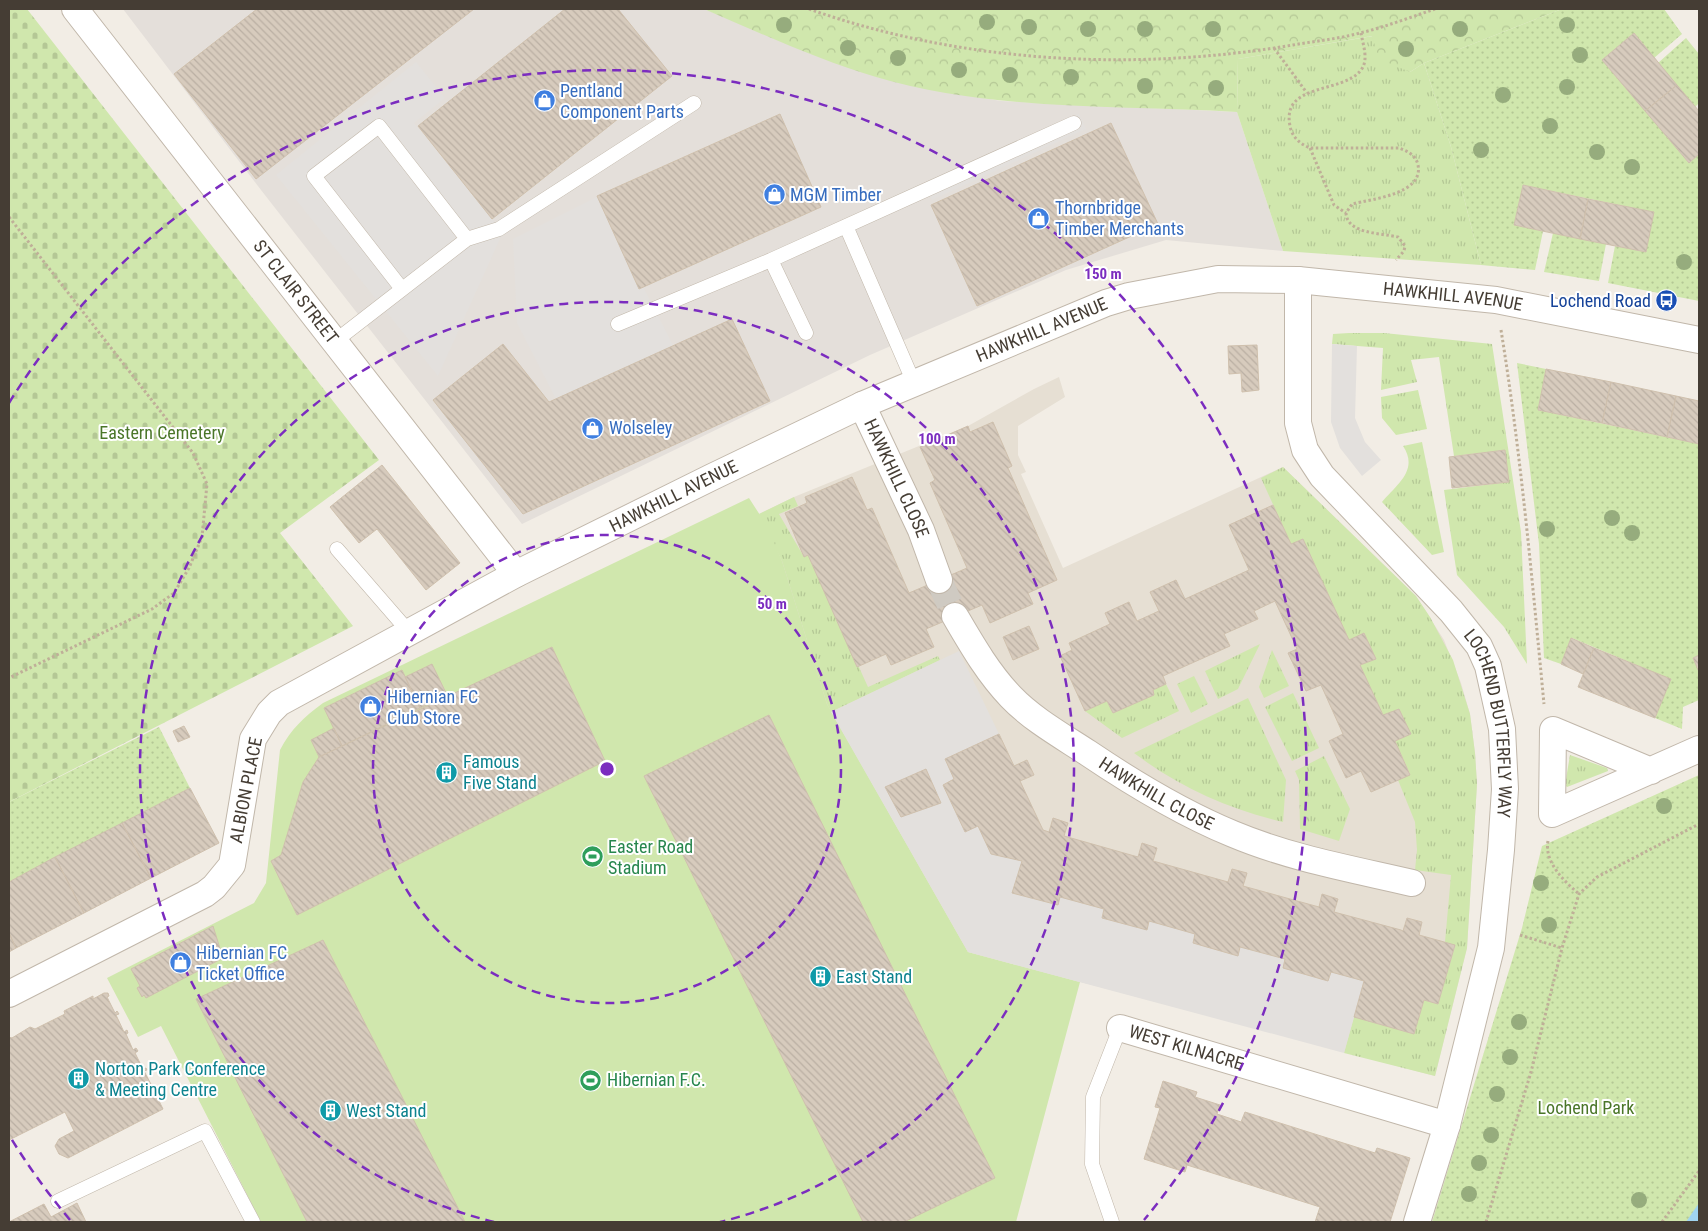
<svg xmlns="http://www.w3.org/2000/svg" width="1708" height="1231" font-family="'Roboto Condensed',sans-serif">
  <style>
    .residential { fill: #e6dfd3 }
    .industrial { fill: #e4dfda }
    .grass { fill: url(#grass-tufts) }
    .forest { fill: url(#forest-crowns) }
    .cemetery { fill: url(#cemetery-stones) }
    .park { fill: url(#park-dots) }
    .pitch { fill: #d0e7ad }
    .parking { fill: #e3e0dd }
    .water { fill: #a0d4f0 }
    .building { fill: url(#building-back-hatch); stroke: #cfc0ad }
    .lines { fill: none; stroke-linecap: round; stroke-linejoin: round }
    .minor-tunnel { stroke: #cfcac2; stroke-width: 26; stroke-dasharray: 26 13; stroke-linecap: butt }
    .service-casing { stroke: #c1b7aa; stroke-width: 15 }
    .minor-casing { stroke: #c1b7aa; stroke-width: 28 }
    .path { stroke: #bfaf98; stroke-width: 3; stroke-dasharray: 2.5 2.5; stroke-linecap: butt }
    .service { stroke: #fff; stroke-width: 14 }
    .minor { stroke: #fff; stroke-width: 26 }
    .tree { fill: #96ac7d }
    .ring { fill: none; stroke: #7b2cbf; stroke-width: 2.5; stroke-dasharray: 9 6 }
    .labels { text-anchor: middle; stroke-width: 4; stroke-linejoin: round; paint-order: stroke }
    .shop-label { font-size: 18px; fill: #366cbe; stroke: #fff; text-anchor: start }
    .street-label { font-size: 18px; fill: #453d34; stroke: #fff }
    .transit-label { font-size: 18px; fill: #164399; stroke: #fff; text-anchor: end }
    .park-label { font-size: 18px; fill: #4a7628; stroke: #fff }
    .culture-label { font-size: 18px; fill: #0d838f; stroke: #fff; text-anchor: start }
    .leisure-label { font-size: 18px; fill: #27864d; stroke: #fff; text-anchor: start }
    .centre { fill: #7b2cbf; stroke: #fff; stroke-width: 2.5 }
    .ring-label { font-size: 15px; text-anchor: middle; font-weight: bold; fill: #7b2cbf; stroke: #fff; stroke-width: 4; stroke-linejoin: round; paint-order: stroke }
  </style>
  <defs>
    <pattern id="grass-tufts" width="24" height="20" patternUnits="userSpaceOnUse" patternTransform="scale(1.25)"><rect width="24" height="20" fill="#d0e7ad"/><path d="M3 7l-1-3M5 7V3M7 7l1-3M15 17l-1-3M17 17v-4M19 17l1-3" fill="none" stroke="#b4c795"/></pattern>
    <pattern id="forest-crowns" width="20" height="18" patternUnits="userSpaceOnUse" patternTransform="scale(1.25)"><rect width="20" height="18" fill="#d0e7ad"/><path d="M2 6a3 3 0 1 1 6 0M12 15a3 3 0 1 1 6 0" fill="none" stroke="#b4c795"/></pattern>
    <pattern id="cemetery-stones" width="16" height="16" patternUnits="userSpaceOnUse" patternTransform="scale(1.25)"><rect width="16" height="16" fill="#d0e7ad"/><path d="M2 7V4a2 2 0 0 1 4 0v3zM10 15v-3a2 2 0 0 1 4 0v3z" fill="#b4c795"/></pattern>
    <pattern id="park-dots" width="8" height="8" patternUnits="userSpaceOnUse" patternTransform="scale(1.25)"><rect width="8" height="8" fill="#d0e7ad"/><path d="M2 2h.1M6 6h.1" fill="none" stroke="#b4c795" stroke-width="1.8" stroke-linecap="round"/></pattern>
    <pattern id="building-back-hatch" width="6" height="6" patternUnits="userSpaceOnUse" patternTransform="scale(1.25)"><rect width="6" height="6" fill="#d7cbbd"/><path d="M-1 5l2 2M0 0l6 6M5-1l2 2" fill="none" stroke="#baafa3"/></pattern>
  </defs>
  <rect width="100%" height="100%" fill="#f2ede5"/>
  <path class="residential" d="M1059,377L1065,397L1018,426V455L1026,472L1021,474L1063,568L1283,467L1416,596L1444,640L1461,683L1470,714L1475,753L1477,784L1467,948L1435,1076L968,952L827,704L759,514L794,497L968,426L1034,389Z"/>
  <path class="industrial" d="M123,9H704L877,77L936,90L1001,101L1237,112L1283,251L1166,240L1066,270L870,355L522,524L261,190Z"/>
  <path class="grass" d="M1373,36L1410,72L1424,63L1451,147L1481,265L1283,251L1237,112L1238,59Z
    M1349,333H1384L1492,344L1521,532L1527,664L1504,627L1457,575L1444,490L1509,482L1505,450L1454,456L1439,357L1411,360L1417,382L1381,390L1383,348L1332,344L1333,334Z
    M1418,390L1427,429L1396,435L1382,418L1381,397Z
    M1422,442L1444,552L1432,555L1382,502C1397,484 1419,470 1403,446Z
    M1283,467L1416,596L1430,617L1453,660L1470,714L1475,753L1477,784L1467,948L1435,1076L1344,1053L1354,1017L1414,1034L1424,1000L1438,1004L1455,946L1445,942L1451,875L1415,870L1417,850L1415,822L1398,780L1410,774L1395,741L1410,734L1399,709L1383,715L1360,665L1376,659L1364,633L1349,640L1303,539L1291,544L1261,478Z
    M794,497L798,506L779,514L804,557L808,555L868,687L938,656L940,660L831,712L827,704L782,561L759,514Z
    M1260,644L1238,689L1218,699L1205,671Z
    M1272,650L1289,686L1264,698L1259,687Z
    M1194,676L1208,704L1191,713L1177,684Z
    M1166,684L1179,711L1122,738L1085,711L1107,701L1113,713L1154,695L1153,690Z
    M1293,693L1319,748L1292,761L1265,707Z
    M1248,698L1286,780L1283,822C1228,809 1179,787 1134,753Z
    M1570,755L1607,768L1608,771L1567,787L1565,785Z
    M1324,756L1350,809L1339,841L1300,829L1299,780L1295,771Z"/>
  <path class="forest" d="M704,9H1562L1424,63L1410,72L1379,59L1372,36L1238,59L1237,112C1120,105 989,111 876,77C818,60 760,33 704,9Z"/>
  <path class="cemetery" d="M9,9H27L379,460L280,533L353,626L9,802Z"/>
  <path class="park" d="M1562,9H1664L1682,34L1654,58L1634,33L1602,60L1689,163L1699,154V301L1608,283L1615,246L1646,252L1653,212L1523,185L1514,225L1543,231L1535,270L1481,265L1451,147L1424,63Z
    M1686,38L1699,54V103L1695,107L1658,63Z
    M1553,233L1606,244L1599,281L1544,272Z
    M1517,363L1546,369L1538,410L1699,444V655L1693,658L1699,672V700L1683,707L1682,729L1655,718L1670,679L1572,638L1561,664L1544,658L1539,544Z
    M159,727L190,788L9,882V802Z
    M1699,775V1222H1432L1522,928L1542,846Z"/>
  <path class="pitch" d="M749,498L767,526L782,561L827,704L968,952L1080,982L1016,1222H261L161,1026L138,1037L107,978L254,903L266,883L280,750C291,729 304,717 323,703Z"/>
  <path class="parking" d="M416,62L445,98L414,123L503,232L438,376L276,175Z
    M1079,114L1086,129L932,200L925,185Z
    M597,197L676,351L561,409L517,323L513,239Z
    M1332,344L1357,346L1355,418L1365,442L1381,460L1362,476L1340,448L1331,422Z
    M959,651L999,734L945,759L954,779L943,785L965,832L978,826L991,854L1022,861L1013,893L1058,905L1060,897L1104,909L1102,918L1147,930L1149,921L1195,934L1193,943L1237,956L1240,947L1285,959L1283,968L1328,981L1331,972L1364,981L1344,1053L968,952L831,712Z"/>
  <path class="water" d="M1699,1203V1222H1686Z"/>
  <path class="building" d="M257,9H474L256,179L174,74Z
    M565,9H618L672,76L492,219L418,126Z
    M1634,33L1677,85L1645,111L1602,60Z
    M1677,85L1699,111V154L1689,163L1645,111Z
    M780,114L821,207L639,289L597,196Z
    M1111,123L1158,224L977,306L931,205Z
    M1523,185L1588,199L1580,239L1514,225Z
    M1588,199L1654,212L1646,252L1580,239Z
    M732,319L770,401L523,514L433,400L503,344L549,402Z
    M1257,345L1259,390L1242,392L1241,373L1229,374L1228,346Z
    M1546,369L1611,382L1602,423L1538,410Z
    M1611,382L1676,396L1667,437L1602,423Z
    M1676,396L1699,401V444L1667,437Z
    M993,422L1012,466L1008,468L1057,580L1028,593L1033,604L990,623L982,605L926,629L934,647L891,665L886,654L857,667L808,555L804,557L785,513L807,503L805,497L852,477L867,510L872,508L909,593L930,584L967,568L930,483L935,480L920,447L968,426L970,432Z
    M1505,450L1509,482L1452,488L1449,457Z
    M382,465L460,563L426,590L377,529L359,543L330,507Z
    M1273,505L1291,544L1303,539L1349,640L1364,633L1376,659L1360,665L1383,715L1399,709L1411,734L1395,741L1410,775L1371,792L1361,771L1346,778L1329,741L1343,734L1321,685L1306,691L1288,653L1297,649L1275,601L1254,611L1258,619L1224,634L1230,646L1163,676L1166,684L1153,690L1154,695L1113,713L1107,701L1085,711L1060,656L1072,650L1069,643L1110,624L1105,613L1129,602L1137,621L1159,611L1150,592L1176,580L1185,599L1249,570L1229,525Z
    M1029,626L1039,649L1013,660L1003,637Z
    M1571,638L1594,648L1583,674L1561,664Z
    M552,647L605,761L297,915L271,861L281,855L303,782L319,757Z
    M1594,648L1671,679L1655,718L1578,687Z
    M1699,655V672L1693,658Z
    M432,664L447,695L420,708L405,677Z
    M402,670L420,708L342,746L324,708Z
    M769,715L995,1178L904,1222H863L644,776Z
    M184,726L190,737L178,742L173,731Z
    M334,728L342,746L319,757L311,740Z
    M999,734L1014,766L1027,760L1034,775L1020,781L1043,830L1049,832L1053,818L1068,823L1064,836L1138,857L1142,843L1157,848L1153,861L1228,882L1232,869L1247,873L1243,886L1319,907L1322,894L1338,899L1334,912L1401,930L1403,931L1407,918L1422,922L1419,935L1455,945L1438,1004L1424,1000L1414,1034L1354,1017L1364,981L1331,972L1328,981L1283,968L1285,959L1240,947L1238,956L1193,943L1195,934L1149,921L1147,930L1102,918L1104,909L1060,897L1058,905L1012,893L1022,861L991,854L978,826L965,832L943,785L954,779L945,759Z
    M926,769L941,803L901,817L885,787Z
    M190,788L219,843L151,878L122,823Z
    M122,823L151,878L84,913L55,857Z
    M55,857L84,913L16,948L9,933V882Z
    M213,926L223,958L146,998L144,995L142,997L137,988L140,986L131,969Z
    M9,933L16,948L9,952Z
    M323,940L465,1222H307L196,999Z
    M104,993H108L109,996L107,997L115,1013L117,1011L119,1014L116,1015L124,1032L127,1030L128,1033L126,1034L133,1050L136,1048L138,1051L135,1053L143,1069L146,1068L147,1070L144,1071L153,1088L156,1087L157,1089L154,1091L163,1109L68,1158L59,1154L55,1146L59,1139L74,1131L65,1112L9,1140V1037L12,1038L30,1027L35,1029L65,1014L64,1011L93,996V999Z
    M1163,1081L1197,1092L1195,1097L1220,1105L1217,1114L1241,1122L1245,1112L1375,1153L1377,1148L1410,1158L1390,1222H1315L1320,1207L1187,1165L1185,1172L1144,1159L1160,1108L1155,1107Z
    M77,1203L86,1222H9L44,1204L51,1217Z"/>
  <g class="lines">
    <path class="minor-tunnel" d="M939,580L955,616"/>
    <defs>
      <path id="service" d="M846,226L914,383
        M467,239L499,229L694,103
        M618,324L771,260
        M806,333L771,260L1074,123
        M334,342L467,239L379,126L314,176L402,289
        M337,549L409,632
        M58,1201L205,1131L253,1222
        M1112,1222L1092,1164L1093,1097L1120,1028"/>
      <g id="minor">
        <path id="s1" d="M75,9L516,574"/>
        <path id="s2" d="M1298,280V423L1305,450L1322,476L1451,611L1479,646L1488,666L1502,729L1505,789L1501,850L1491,948L1447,1125L1417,1222"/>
        <path id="s3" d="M862,405L921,530L939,580"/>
        <path id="s4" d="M955,616C972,645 988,673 1011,697C1032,719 1062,736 1088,753C1134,784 1182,813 1233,834C1290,858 1352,869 1412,883"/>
        <path d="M1651,771L1553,730L1552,814L1699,749"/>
        <path id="s5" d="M9,994L205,894L214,887L232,865L253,739L269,713L279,703L516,574L712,477L862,405L1106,303L1129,296L1218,279L1298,280L1496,300L1699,340"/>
        <path id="s6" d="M1120,1028L1447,1125"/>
      </g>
    </defs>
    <use href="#service" class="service-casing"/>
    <use href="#minor" class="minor-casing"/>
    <path class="path" d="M809,9C962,63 1133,72 1293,45C1315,41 1338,39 1360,33C1385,27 1411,17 1435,9
      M1361,33C1363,45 1369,60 1361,70C1343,94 1281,82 1290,126C1292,137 1300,144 1310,148H1399C1407,151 1416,155 1418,165C1424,194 1372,199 1352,204L1346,213C1347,234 1381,233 1398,237L1405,246L1404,251L1396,260
      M1274,48L1307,93
      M1310,148L1334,205L1346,213
      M9,217L193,453L207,484L202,537L189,568L174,593L152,609L9,678
      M1501,330C1521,454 1532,579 1544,704
      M1548,841C1544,862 1564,881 1579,894
      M1520,935L1562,948
      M1486,1222L1531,1072L1562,948L1579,894L1597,877L1699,824
      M1662,1222L1699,1171"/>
    <use href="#service" class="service"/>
    <use href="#minor" class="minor"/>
  </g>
  <g class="tree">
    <circle cx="987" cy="22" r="8"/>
    <circle cx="784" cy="25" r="8"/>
    <circle cx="1567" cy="25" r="8"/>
    <circle cx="1029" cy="27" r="8"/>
    <circle cx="1088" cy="29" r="8"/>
    <circle cx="1145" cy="29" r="8"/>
    <circle cx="1213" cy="29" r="8"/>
    <circle cx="1460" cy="29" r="8"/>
    <circle cx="848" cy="48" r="8"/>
    <circle cx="1406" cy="49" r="8"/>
    <circle cx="1580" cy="55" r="8"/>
    <circle cx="898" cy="58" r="8"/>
    <circle cx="959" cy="70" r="8"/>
    <circle cx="1010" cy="75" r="8"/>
    <circle cx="1071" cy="77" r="8"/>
    <circle cx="1145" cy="86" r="8"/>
    <circle cx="1567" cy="87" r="8"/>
    <circle cx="1216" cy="88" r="8"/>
    <circle cx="1503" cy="95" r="8"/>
    <circle cx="1550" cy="126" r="8"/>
    <circle cx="1481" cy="150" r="8"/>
    <circle cx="1597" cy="152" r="8"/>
    <circle cx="1632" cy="167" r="8"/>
    <circle cx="1684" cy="262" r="8"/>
    <circle cx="1612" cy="518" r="8"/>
    <circle cx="1547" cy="529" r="8"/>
    <circle cx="1632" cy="533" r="8"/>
    <circle cx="1664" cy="806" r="8"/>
    <circle cx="1541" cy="883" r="8"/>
    <circle cx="1549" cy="925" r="8"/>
    <circle cx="1519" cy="1022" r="8"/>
    <circle cx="1510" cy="1057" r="8"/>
    <circle cx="1497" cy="1094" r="8"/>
    <circle cx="1491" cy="1135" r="8"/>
    <circle cx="1479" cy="1163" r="8"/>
    <circle cx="1469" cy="1194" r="8"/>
    <circle cx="1639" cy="1200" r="8"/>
  </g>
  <g class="ring">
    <circle cx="607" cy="769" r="234"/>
    <path d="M494 1222A467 467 0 1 1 720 1222"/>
    <path d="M70 1220A701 701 0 0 1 9 1135M9 403A701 701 0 1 1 1144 1220"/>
  </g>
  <defs>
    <symbol id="shop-disc" viewBox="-11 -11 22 22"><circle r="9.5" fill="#3f7fe0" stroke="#fff"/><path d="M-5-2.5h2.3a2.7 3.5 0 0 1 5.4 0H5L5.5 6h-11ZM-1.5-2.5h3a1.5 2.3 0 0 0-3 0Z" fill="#fff"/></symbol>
    <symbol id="bus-disc" viewBox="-11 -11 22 22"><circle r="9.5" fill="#1a4fb4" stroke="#fff"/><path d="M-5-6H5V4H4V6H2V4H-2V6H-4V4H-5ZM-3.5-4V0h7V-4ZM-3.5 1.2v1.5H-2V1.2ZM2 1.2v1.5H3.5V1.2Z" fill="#fff"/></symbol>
    <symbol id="building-disc" viewBox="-11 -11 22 22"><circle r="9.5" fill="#0f9aa8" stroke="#fff"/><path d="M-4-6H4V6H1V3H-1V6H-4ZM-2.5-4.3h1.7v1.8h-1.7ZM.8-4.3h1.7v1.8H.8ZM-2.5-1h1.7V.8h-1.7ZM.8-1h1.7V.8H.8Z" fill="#fff"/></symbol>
    <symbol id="stadium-disc" viewBox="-11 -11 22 22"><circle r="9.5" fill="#2e9e5b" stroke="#fff"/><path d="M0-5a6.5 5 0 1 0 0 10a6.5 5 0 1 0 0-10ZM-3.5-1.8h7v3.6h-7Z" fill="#fff"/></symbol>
  </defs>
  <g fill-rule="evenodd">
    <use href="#shop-disc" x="532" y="88" width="25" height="25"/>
    <use href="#shop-disc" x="762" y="182" width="25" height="25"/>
    <use href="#shop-disc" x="1026" y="206" width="25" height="25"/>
    <use href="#bus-disc" x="1654" y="288" width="25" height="25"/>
    <use href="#shop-disc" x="580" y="416" width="25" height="25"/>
    <use href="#shop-disc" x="358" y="694" width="25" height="25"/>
    <use href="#building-disc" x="434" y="760" width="25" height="25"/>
    <use href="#stadium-disc" x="580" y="844" width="25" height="25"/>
    <use href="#shop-disc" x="168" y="950" width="25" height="25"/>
    <use href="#building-disc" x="808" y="964" width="25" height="25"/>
    <use href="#building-disc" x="66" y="1066" width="25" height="25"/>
    <use href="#stadium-disc" x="578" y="1068" width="25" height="25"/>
    <use href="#building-disc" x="318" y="1098" width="25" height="25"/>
  </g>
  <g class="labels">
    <g class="shop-label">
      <text x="560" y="97">Pentland<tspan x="560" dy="21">Component Parts</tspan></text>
      <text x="790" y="201">MGM Timber</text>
      <text x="1055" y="214">Thornbridge<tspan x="1055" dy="21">Timber Merchants</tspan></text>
      <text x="609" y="434">Wolseley</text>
      <text x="387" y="703">Hibernian FC<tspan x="387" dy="21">Club Store</tspan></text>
      <text x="196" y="959">Hibernian FC<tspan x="196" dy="21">Ticket Office</tspan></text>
    </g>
    <g class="street-label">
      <text dy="6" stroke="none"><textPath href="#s1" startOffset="359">ST CLAIR STREET</textPath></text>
      <text dy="6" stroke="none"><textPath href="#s5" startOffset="1702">HAWKHILL AVENUE</textPath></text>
      <text dy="6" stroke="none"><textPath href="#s5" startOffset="1282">HAWKHILL AVENUE</textPath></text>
      <text dy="6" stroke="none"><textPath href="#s3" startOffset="81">HAWKHILL CLOSE</textPath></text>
      <text dy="6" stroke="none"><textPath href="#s5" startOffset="878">HAWKHILL AVENUE</textPath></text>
      <text dy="6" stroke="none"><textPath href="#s2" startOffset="512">LOCHEND BUTTERFLY WAY</textPath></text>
      <text transform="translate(246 790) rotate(-79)" y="6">ALBION PLACE</text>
      <text dy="6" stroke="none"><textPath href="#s4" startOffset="274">HAWKHILL CLOSE</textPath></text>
      <text dy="6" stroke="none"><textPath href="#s6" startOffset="69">WEST KILNACRE</textPath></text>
    </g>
    <g class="transit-label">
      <text x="1651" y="307">Lochend Road</text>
    </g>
    <g class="park-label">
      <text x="162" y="439">Eastern Cemetery</text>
      <text x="1586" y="1114">Lochend Park</text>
    </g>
    <g class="culture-label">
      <text x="463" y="768">Famous<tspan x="463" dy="21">Five Stand</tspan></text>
      <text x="836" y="983">East Stand</text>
      <text x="95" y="1075">Norton Park Conference<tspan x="95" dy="21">&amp; Meeting Centre</tspan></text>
      <text x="346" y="1117">West Stand</text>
    </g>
    <g class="leisure-label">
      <text x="608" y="853">Easter Road<tspan x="608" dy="21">Stadium</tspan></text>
      <text x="607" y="1086">Hibernian F.C.</text>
    </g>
  </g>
  <circle cx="607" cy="769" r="8" class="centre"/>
  <g class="ring-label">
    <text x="1103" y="279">150 m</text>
    <text x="937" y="444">100 m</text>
    <text x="772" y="609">50 m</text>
  </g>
  <rect width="1708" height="1231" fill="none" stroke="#453d34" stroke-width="20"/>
</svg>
